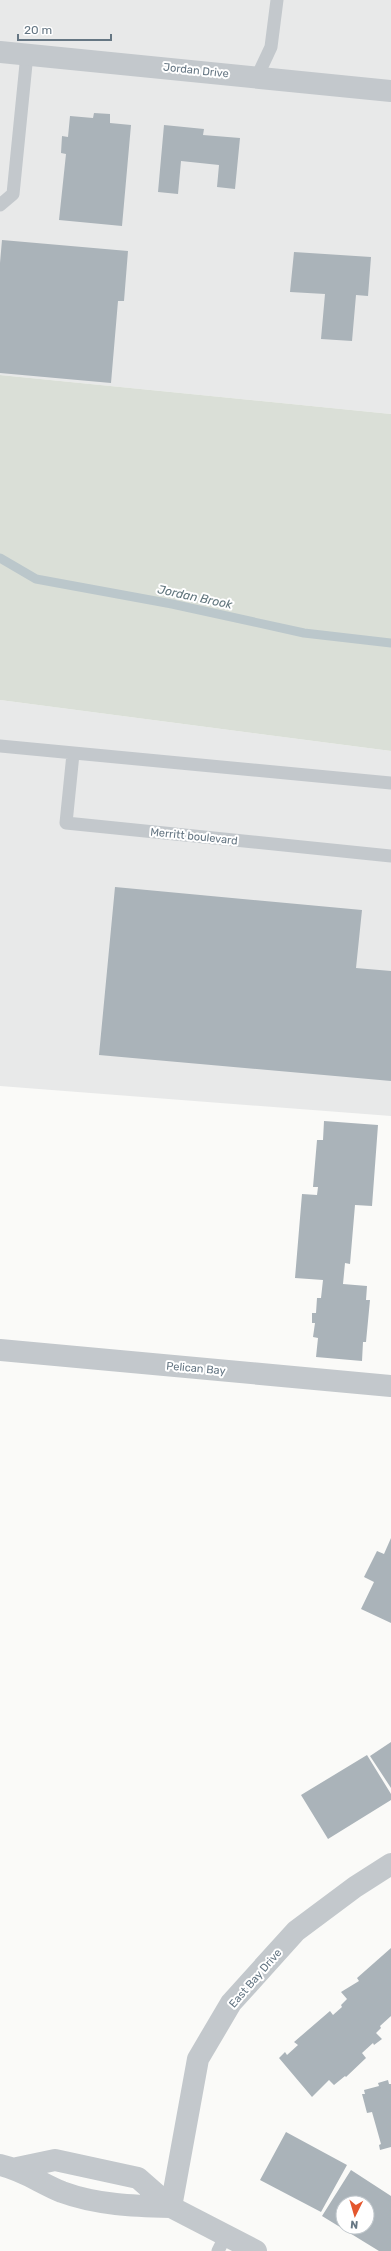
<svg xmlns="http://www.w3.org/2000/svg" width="391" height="2251" font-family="Rubik,sans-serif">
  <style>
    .built { fill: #e8e9e9 }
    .green { fill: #dadfd7 }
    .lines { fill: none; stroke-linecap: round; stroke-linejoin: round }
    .stream { stroke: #bbc7cb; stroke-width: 9 }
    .building { fill: #aab3b9; fill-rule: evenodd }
    .service { stroke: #c3c8cc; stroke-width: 13 }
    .minor { stroke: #c3c8cc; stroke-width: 22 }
    .labels { text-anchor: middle; stroke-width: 4; stroke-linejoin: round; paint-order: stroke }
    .street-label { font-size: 11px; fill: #657683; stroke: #fff }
    .water-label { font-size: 12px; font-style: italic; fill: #60757c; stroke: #fff }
  </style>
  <rect width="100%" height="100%" fill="#fafaf8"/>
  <path class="built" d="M0,0H391V414L0,375Z
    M0,700L391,751V1116L0,1086Z"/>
  <path class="green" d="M0,375L391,414V751L0,700Z"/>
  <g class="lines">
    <path class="stream" d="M0,558L36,579L172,604L304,633L391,643"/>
  </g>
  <path class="building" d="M94,113L110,114V123L131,125L122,226L59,220L66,154L61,153L62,136L68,137L70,116L93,118Z
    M164,125L204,129L203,135L240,138L235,189L217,187L219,165L181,161L178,194L158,192Z
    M2,240L128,251L124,301H118L111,383L0,373V263Z
    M294,252L371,257L368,296L356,295L352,341L321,339L325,294L290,292Z
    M115,887L362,910L356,968L391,971V1081L99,1055Z
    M324,1121L378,1125L372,1206L355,1205L350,1264L345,1263L343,1284L367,1286L366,1300H370L366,1342H363L362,1361L316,1357L318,1338L313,1337L315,1323H312V1313H316L317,1298H321L323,1280L295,1278L302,1194L317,1195L318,1187H313L317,1140H323Z
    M391,1538V1623L361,1609L374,1582L364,1577L377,1551L384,1554Z
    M391,1742V1788L370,1756Z
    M367,1755L391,1794V1800L328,1839L301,1795Z
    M391,1948V2016L380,2026L381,2028L376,2033L382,2039L374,2045L373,2043L362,2053L366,2058L346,2077L345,2076L334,2085L329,2080L312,2097L279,2058L285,2052L287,2055L298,2045L294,2042L330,2011L333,2015L342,2007L341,2005L347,1999L341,1992L359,1981L357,1978Z
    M388,2080L389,2084H391V2147L380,2150L379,2145L381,2144L372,2112L367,2113L362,2094H365L364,2090L379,2086L378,2083Z
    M286,2132L347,2165L321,2212L260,2180Z
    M351,2170L391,2196V2251H379L322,2216ZM343,2203H367V2227H343Z"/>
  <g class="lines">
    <path class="service" d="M257,77L271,47L277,0
      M0,205L13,194L27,54
      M0,746L391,783
      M73,754L66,823L391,856
      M218,2251L226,2235"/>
    <path class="minor" d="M0,52L391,91
      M0,1350L391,1386
      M0,2165C23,2170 40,2183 62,2192C97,2205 135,2206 171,2207
      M17,2168L55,2160L138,2178L171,2207L256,2251
      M171,2207L198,2059L231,2003L296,1931L355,1887L391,1864"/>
  </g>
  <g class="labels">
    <g class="street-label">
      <text transform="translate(196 70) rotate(6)" y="4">Jordan Drive</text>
      <text transform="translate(194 836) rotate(6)" y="4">Merritt boulevard</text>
      <text transform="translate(196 1368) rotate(5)" y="4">Pelican Bay</text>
      <text transform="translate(255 1978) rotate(-49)" y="4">East Bay Drive</text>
    </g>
    <g class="water-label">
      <text transform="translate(195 597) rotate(12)" y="4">Jordan Brook</text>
    </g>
  </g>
  <g transform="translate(355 2215) rotate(185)"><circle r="19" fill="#ffffff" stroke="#c1c8cd"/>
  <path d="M0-3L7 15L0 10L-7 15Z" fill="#e4572e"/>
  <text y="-6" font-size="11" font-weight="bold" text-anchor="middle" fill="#657683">N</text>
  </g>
  <path d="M18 34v6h93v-6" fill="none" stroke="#657683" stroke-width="2"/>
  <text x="24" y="34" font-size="12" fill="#657683" stroke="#ffffff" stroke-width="3" paint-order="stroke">20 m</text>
</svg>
